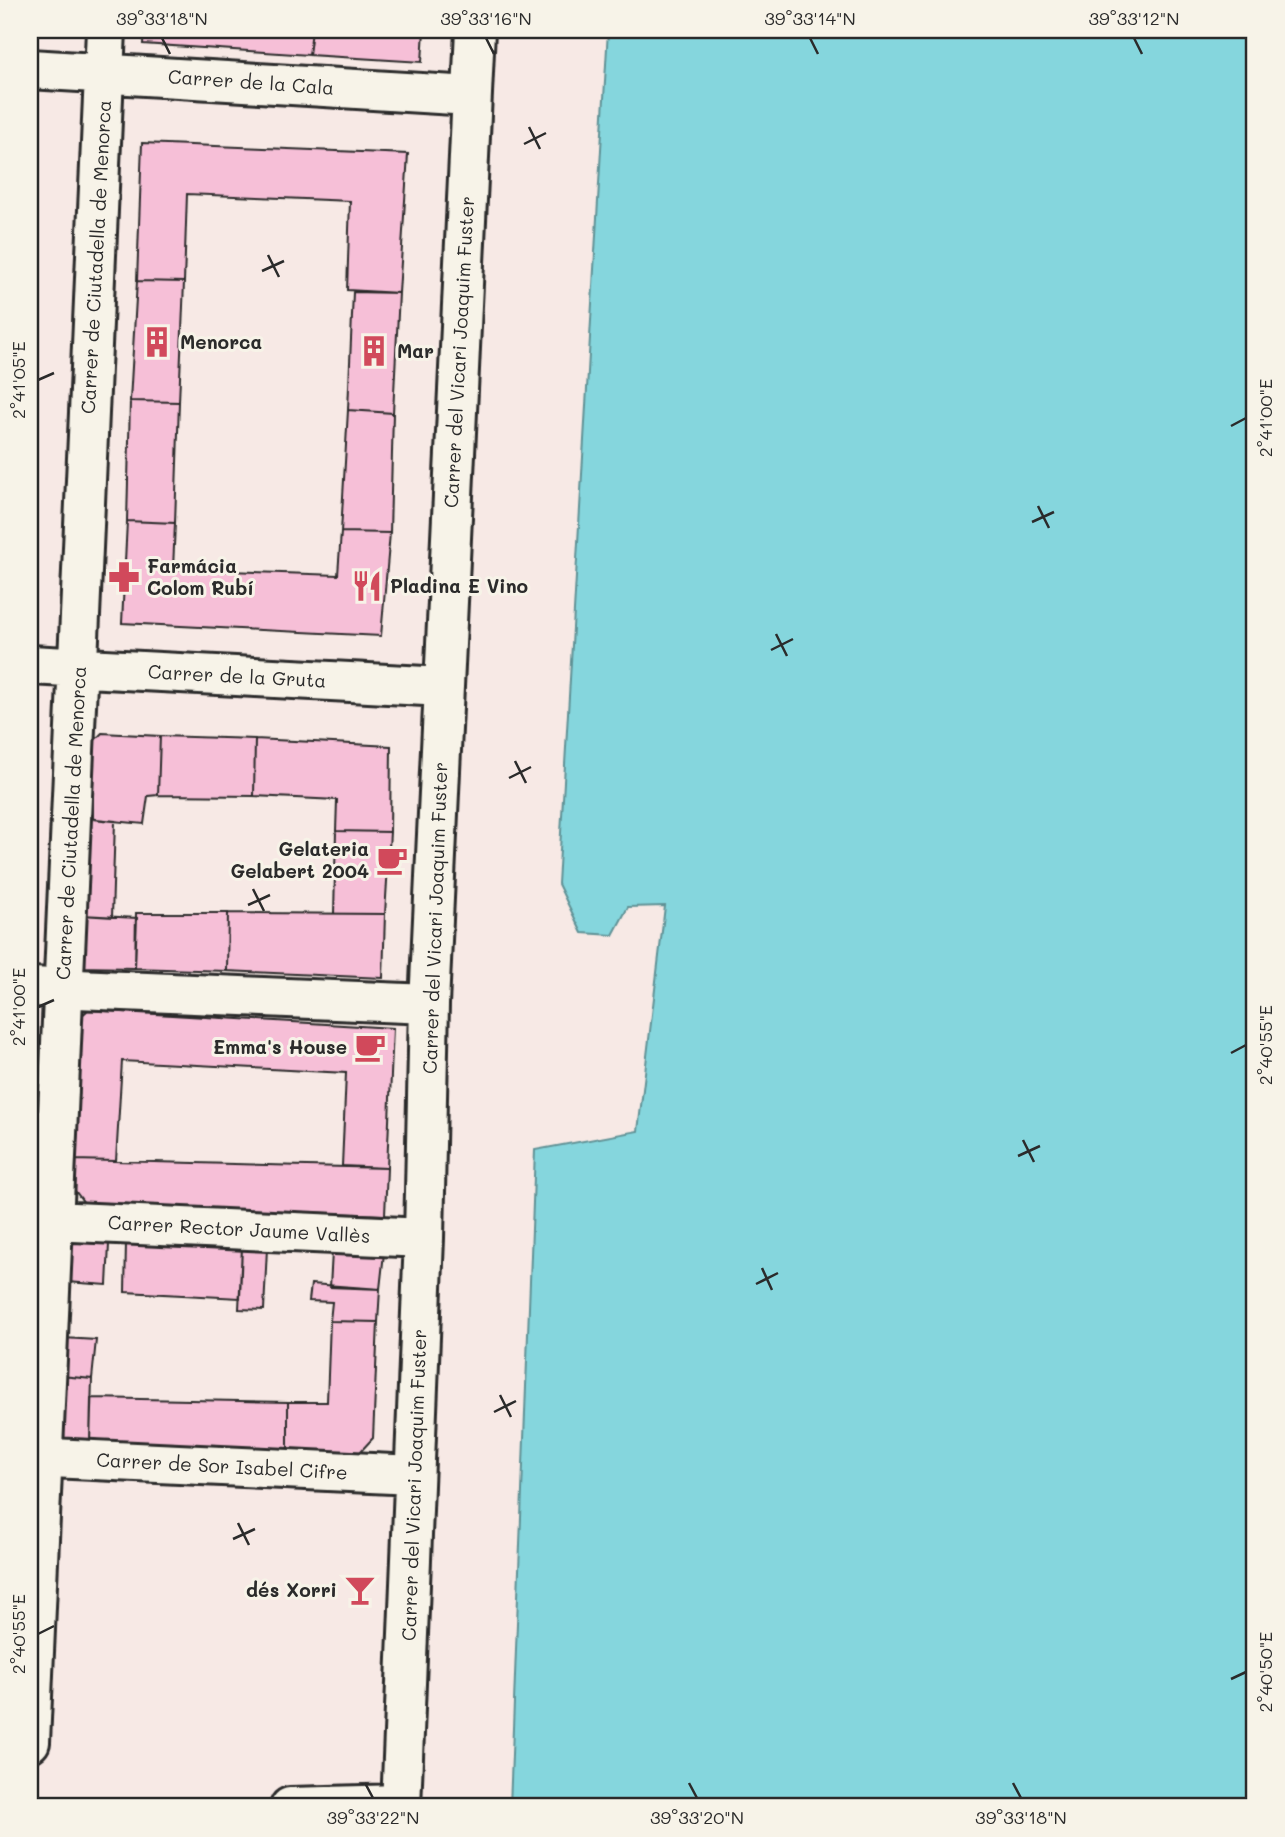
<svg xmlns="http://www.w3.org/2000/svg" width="1285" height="1837" font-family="Mali,sans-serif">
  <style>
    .water { fill: #85d6dd; stroke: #619296; stroke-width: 2 }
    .building { fill: #f6bfd7; stroke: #2b2b2b; stroke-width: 2 }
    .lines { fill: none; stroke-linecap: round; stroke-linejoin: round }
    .minor-casing { stroke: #2b2b2b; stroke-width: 44 }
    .minor { stroke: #f7f3e8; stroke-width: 38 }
    .ticks { fill: none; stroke: #2b2b2b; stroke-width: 2.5 }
    .labels { text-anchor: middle; stroke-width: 6; stroke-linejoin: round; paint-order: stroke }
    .street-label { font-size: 19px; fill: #2b2b2b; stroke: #f7f3e8 }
    .poi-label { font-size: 19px; font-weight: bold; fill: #2b2b2b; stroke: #f7f3e8; text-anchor: start }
    .neatline { fill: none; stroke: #2b2b2b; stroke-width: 2.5 }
    .ticks-label { font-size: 18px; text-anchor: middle; fill: #2b2b2b }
  </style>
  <rect width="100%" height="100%" fill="#f7e9e5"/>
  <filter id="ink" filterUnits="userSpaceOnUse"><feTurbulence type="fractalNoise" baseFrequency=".0143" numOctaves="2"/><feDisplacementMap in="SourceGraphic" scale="14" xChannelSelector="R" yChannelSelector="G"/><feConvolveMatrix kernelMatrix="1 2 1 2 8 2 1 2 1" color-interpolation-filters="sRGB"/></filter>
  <g filter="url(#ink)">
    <path class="water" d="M608,30H1255V1807H510L535,1150L638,1131L665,906L628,907L613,935L582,933L558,884Z"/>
    <path class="building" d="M144,30H312L309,55L143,44Z
      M312,30H424L422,62L309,55Z
      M30,123L39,124L30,186Z
      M142,143L408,154L399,293L347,290L350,201L187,194L184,282L137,281Z
      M137,281L184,282L179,402L130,401Z
      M353,292L399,293L393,413L348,410Z
      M130,401L179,402L175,523L127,521Z
      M348,410L393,413L390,533L341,532Z
      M127,521L175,523L173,569L338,575L341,532L390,533L381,636L122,623Z
      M102,733L160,736L158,795L148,796L144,824L93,819V742Z
      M160,736L255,739L254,796L158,795Z
      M255,739L391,746L390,832L336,831L337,800L254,796Z
      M86,818L115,821L112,917L82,915Z
      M336,831L390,832L385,914H334Z
      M136,913H228L227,971L135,968Z
      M228,913L385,914L383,978L227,971Z
      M82,915L137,918L135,968L79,967Z
      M88,1010L393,1028L387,1168L342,1166L346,1073L122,1061L116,1161L74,1160L78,1019Z
      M74,1160L387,1168L385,1215L85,1204L73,1188Z
      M67,1242L109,1244L107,1285L67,1282Z
      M126,1243L242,1247L240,1298L125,1292Z
      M242,1247L267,1248L264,1310L239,1309Z
      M332,1252L384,1253L380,1289L330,1287Z
      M311,1284L380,1289L378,1322L330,1321L332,1302L309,1301Z
      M330,1321L378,1322L373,1438L360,1452L288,1450V1402H327Z
      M63,1338L96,1340L92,1379L61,1376Z
      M61,1376L92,1379L90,1442H57Z
      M91,1398L288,1402V1450L90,1442Z"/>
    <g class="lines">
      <defs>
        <path id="minor" d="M30,69L471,96
          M30,665L444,687
          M30,987L429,1004
          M30,1220L424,1238
          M30,1457L414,1475
          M30,1742L106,30
          M290,1807L401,1804
          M401,1807L424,1238L429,1004L475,30"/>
      </defs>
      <use href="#minor" class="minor-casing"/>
      <use href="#minor" class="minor"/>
    </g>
  </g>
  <path class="ticks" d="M162,38L170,54M486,38L494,54M810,38L818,54M1134,38L1142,54M529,127L540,149M524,144L546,133M268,255L279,277M262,271L284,261M38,380L54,373M1231,426L1246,418M1038,506L1049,528M1032,522L1054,512M776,634L787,656M771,650L793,639M515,761L526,783M509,778L531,767M253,889L264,911M248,905L270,895M38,1007L54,1000M1231,1053L1246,1045M1023,1140L1034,1162M1018,1156L1040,1146M762,1268L772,1290M756,1284L778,1273M500,1395L511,1417M494,1412L516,1401M238,1523L249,1545M233,1539L255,1529M38,1634L54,1626M1231,1679L1246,1672M365,1783L373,1798M689,1783L697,1798M1013,1783L1021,1798"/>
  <defs>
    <symbol id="building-bare" viewBox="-9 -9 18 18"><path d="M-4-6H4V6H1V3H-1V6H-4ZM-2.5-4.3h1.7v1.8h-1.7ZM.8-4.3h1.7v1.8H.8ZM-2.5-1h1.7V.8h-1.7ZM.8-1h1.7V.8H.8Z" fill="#d1495b" stroke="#f7f3e8" stroke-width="2.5" paint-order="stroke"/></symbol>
    <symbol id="pharmacy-bare" viewBox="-9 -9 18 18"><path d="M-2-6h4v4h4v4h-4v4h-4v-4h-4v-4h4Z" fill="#d1495b" stroke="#f7f3e8" stroke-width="2.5" paint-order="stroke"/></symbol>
    <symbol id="restaurant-bare" viewBox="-9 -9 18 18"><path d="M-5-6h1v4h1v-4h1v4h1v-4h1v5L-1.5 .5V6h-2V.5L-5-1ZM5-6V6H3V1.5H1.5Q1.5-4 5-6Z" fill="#d1495b" stroke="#f7f3e8" stroke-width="2.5" paint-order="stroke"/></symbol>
    <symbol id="cafe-bare" viewBox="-9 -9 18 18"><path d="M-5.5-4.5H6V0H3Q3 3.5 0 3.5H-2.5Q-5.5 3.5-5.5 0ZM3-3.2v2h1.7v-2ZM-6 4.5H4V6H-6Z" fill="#d1495b" stroke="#f7f3e8" stroke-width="2.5" paint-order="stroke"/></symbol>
    <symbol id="bar-bare" viewBox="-9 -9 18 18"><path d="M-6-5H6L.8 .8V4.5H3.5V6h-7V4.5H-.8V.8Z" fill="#d1495b" stroke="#f7f3e8" stroke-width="2.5" paint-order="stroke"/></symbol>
  </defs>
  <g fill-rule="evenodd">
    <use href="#building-bare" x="135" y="320" width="44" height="44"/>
    <use href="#building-bare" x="352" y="329" width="44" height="44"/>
    <use href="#pharmacy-bare" x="102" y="555" width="44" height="44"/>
    <use href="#restaurant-bare" x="345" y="564" width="44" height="44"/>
    <use href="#cafe-bare" x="370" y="838" width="44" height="44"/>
    <use href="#cafe-bare" x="348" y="1025" width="44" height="44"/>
    <use href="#bar-bare" x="338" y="1568" width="44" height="44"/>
  </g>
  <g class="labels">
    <g class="street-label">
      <text transform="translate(251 82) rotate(4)" y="7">Carrer de la Cala</text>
      <text transform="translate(96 257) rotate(-87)" y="7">Carrer de Ciutadella de Menorca</text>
      <text transform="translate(459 352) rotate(-87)" y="7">Carrer del Vicari Joaquim Fuster</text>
      <text transform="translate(237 676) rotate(3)" y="7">Carrer de la Gruta</text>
      <text transform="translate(71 823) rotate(-87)" y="7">Carrer de Ciutadella de Menorca</text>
      <text transform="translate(435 918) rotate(-88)" y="7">Carrer del Vicari Joaquim Fuster</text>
      <text transform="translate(239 1229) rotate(3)" y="7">Carrer Rector Jaume Vallès</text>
      <text transform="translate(222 1466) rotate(3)" y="7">Carrer de Sor Isabel Cifre</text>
      <text transform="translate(414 1485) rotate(-88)" y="7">Carrer del Vicari Joaquim Fuster</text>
    </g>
    <g class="poi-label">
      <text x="180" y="349">Menorca</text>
      <text x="397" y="358">Mar</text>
      <text x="147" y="573">Farmácia<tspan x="147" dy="22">Colom Rubí</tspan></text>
      <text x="390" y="593">Pladina E Vino</text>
      <text x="369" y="856" text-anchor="end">Gelateria<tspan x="369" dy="22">Gelabert 2004</tspan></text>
      <text x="347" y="1054" text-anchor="end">Emma's House</text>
      <text x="337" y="1597" text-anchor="end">dés Xorri</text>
    </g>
  </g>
  <rect width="1285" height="1837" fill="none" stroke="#f7f3e8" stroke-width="77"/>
  <rect x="38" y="38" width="1208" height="1760" class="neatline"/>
  <g class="ticks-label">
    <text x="162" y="25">39°33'18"N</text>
    <text x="486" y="25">39°33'16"N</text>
    <text x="810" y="25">39°33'14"N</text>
    <text x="1134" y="25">39°33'12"N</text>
    <text transform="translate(19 380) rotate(-90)" y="6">2°41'05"E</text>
    <text transform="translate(1266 418) rotate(-90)" y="6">2°41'00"E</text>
    <text transform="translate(19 1007) rotate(-90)" y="6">2°41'00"E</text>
    <text transform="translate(1266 1045) rotate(-90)" y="6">2°40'55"E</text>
    <text transform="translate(19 1634) rotate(-90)" y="6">2°40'55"E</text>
    <text transform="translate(1266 1672) rotate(-90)" y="6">2°40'50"E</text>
    <text x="373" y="1824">39°33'22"N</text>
    <text x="697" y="1824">39°33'20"N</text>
    <text x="1021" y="1824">39°33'18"N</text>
  </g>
</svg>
